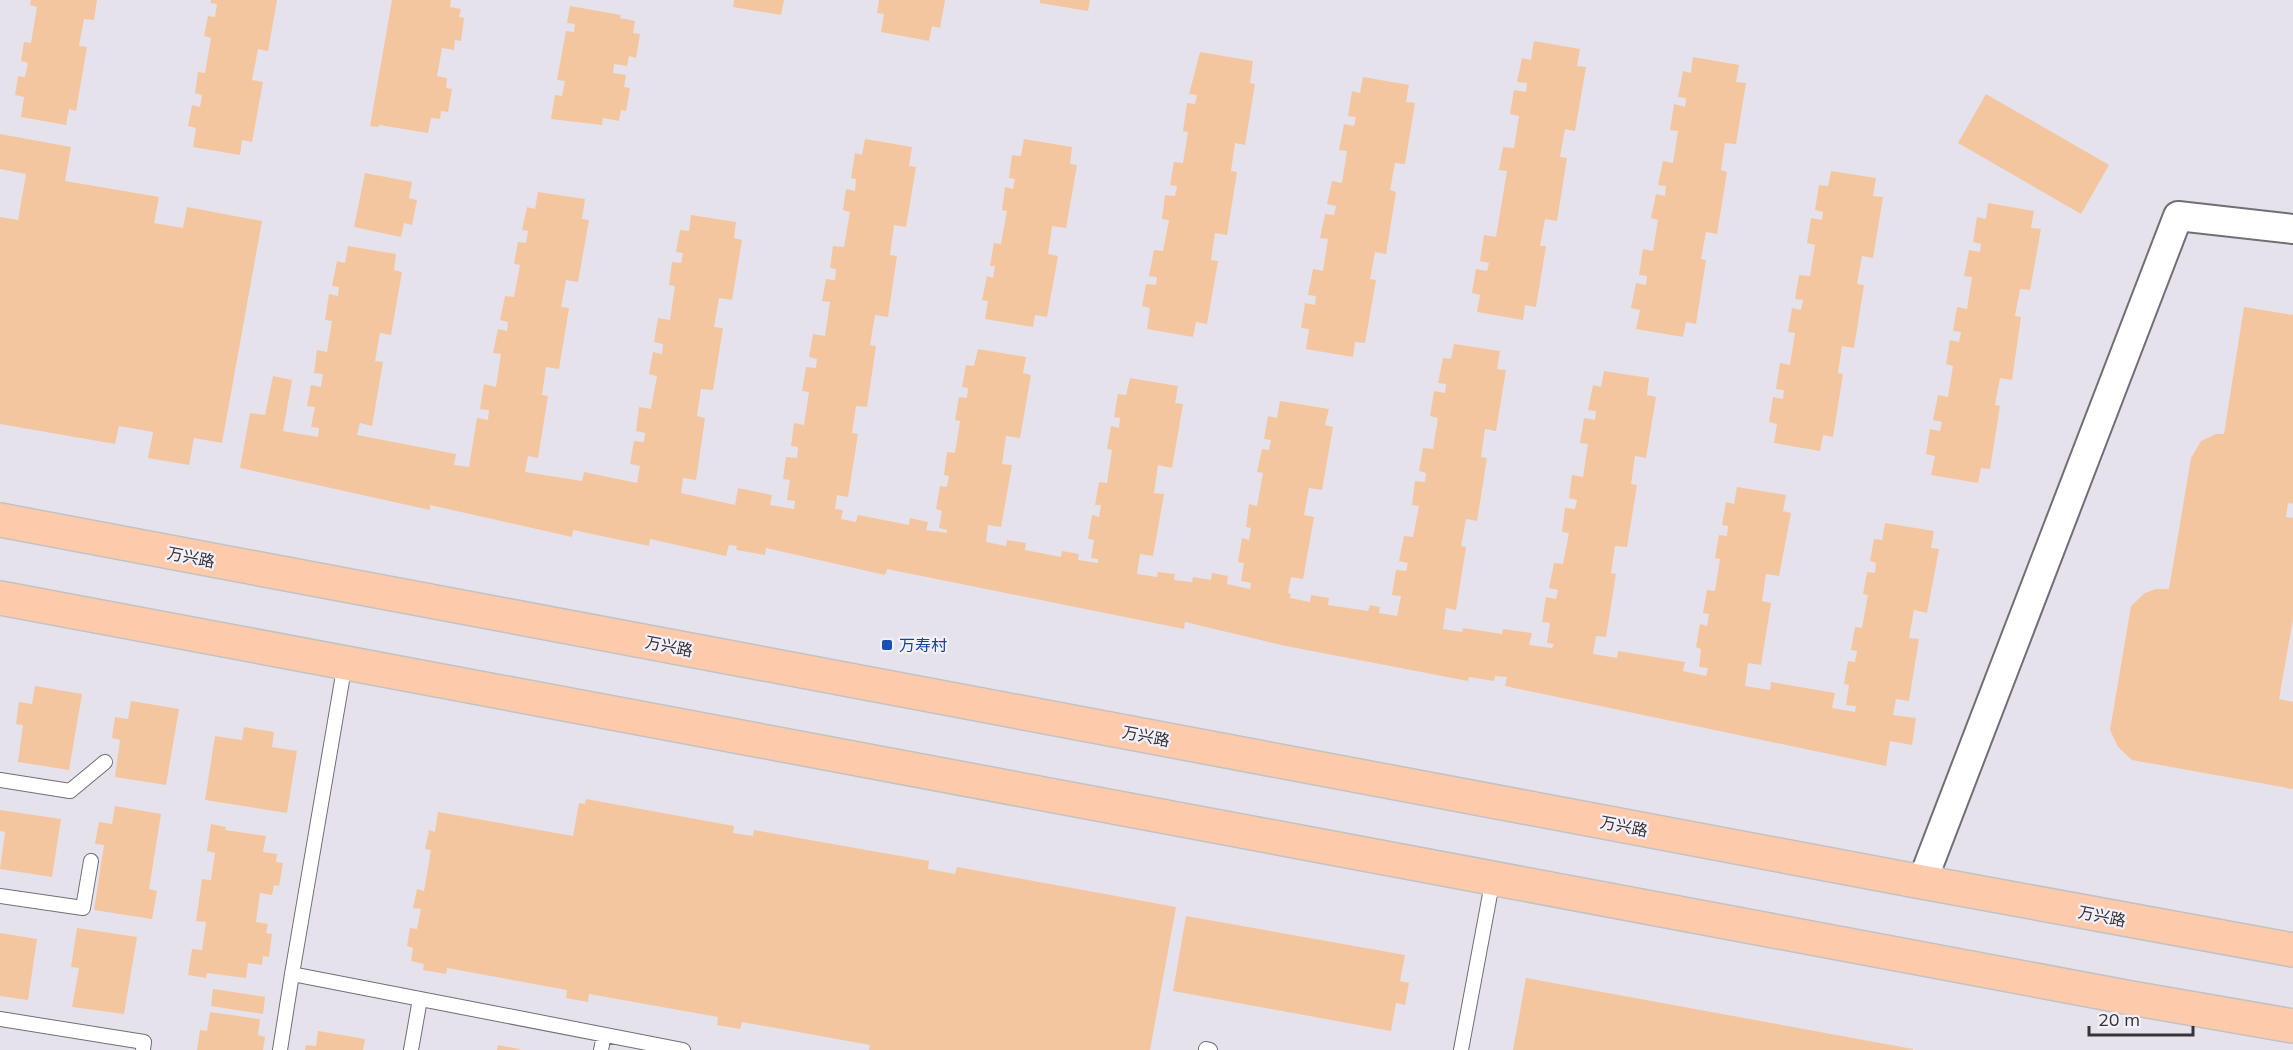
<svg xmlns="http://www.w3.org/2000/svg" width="2293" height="1050" font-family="Mulish,'Noto Sans SC',sans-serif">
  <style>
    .building { fill: #f3c69f }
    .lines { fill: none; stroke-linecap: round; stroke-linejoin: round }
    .service-casing { stroke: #716e76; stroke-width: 16 }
    .minor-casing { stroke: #716e76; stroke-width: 32 }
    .primary-casing { stroke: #c3c2c3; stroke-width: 36 }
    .service { stroke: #fff; stroke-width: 14 }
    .minor { stroke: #fff; stroke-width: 28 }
    .primary { stroke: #fdcbab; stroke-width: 33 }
    .transit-dot { fill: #1a4fb4; stroke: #f3f0fa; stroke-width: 2 }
    .labels { text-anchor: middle; stroke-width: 4.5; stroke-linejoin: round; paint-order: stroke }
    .street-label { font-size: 16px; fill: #363438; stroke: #f3f0fa }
    .transit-label { font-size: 16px; fill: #164399; stroke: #f3f0fa; text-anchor: start }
  </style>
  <rect width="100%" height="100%" fill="#e6e2ec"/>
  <path class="building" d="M31,0H97L94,20L84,19L79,46L87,47L76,111L69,109L66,125L21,117L24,97L15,95L18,76L25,77L28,63L21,61L24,42L31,43L37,7L30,5Z
    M211,0H277L268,51L258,49L252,80L263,82L252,142L242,140L240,155L193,147L196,128L188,126L192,105L200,107L202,95L195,93L198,72L205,73L211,38L204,36L208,16L215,17L217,4L211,3Z
    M392,0H451L450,7L461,9L459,17L464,18L461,41L455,40L454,50L442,48L437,76L447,78L446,88L452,89L448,112L441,111L440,119L431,118L428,133L379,125L378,127L370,126Z
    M734,0H784L781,15L733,7Z
    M879,0H945L940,28L932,26L929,41L881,32L884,14L877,13Z
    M1040,0H1090L1088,11L1040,3Z
    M570,6L621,15L620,18L635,21L633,33L640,34L636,58L629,56L627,66L614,64L613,73L626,75L624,87L630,88L626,111L621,110L619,121L603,118L602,125L551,119L555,95L562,96L565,81L557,80L566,31L574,32L575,24L567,23Z
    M1534,41L1580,49L1577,66L1586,67L1575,131L1565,129L1560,157L1567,158L1557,221L1545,219L1540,246H1546L1536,307L1525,305L1523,320L1477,312L1480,295L1472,293L1476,269L1487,271L1489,263L1480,261L1484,235L1496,237L1507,171L1499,170L1503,147L1514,148L1519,116L1510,114L1514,90L1526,92L1527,83L1517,82L1522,58L1531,60Z
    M1200,52L1253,61L1250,83L1255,84L1245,145L1235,143L1231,171L1237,172L1227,235L1215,233L1211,260L1218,261L1207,324L1196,322L1193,337L1147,329L1150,308L1142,306L1146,284L1156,285L1157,277L1149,276L1154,250L1163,251L1169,220L1162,219L1165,195L1175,196L1177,186L1170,185L1174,162L1183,163L1188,132L1183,131L1187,103L1195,104L1197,95L1189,94Z
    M1693,57L1739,65L1736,82L1746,83L1736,144L1725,143L1721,170L1727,172L1717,234L1706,232L1701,259L1706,260L1696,324L1686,322L1683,337L1636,329L1640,310L1631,308L1636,283L1646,285L1647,276L1639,275L1643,249L1653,251L1658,220L1651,218L1656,194L1665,196L1666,186L1658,185L1663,161L1673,163L1678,131L1670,130L1674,104L1685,107L1686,98L1678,97L1683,71L1691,73Z
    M1363,77L1409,85L1406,102L1415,103L1405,164L1395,163L1390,190L1396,192L1386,254L1375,252L1370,279L1376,280L1365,343L1355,342L1353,357L1306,349L1309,329L1301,328L1305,303L1315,305L1316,296L1308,295L1313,269L1323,271L1328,239L1320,238L1325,214L1334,215L1336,206L1327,204L1332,181L1342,183L1347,151L1339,150L1344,124L1354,126L1356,117L1348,116L1352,91L1360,93Z
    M1986,94L2109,165L2081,214L1958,143Z
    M0,134L71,147L65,181L159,197L154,223L183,228L187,207L262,221L222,443L194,438L189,465L148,458L153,432L119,426L115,444L0,424V217L18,220L26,174L0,169Z
    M865,139L912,147L909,166L916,167L906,227L894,225L890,255L897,256L888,317L875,315L870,345L876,346L867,407L856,406L852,433L858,434L848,497L837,495L835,509L843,510L841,519L856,522L858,515L909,525L910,518L928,522L926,530L947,533V530L939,528L942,511L936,509L940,486L947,487L949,476L944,475L947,452L955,453L960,421L955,420L959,397L967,398L968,388L962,387L966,365L974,366L978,349L1026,357L1023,373L1031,375L1020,438L1006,436L1002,464L1012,465L1001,527L988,525L986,542L1006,546L1007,540L1026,543L1025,550L1061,557L1062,551L1079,554L1078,560L1098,563V559L1091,558L1094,540L1088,539L1092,515L1099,517L1101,505H1095L1099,482L1107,483L1112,450L1107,449L1111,426L1119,428L1120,418L1114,417L1118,394L1126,395L1130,378L1178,386L1175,403L1183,404L1172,468L1158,465L1154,493L1164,494L1153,556L1140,554L1137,574L1157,577L1158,572L1175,574L1174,580L1192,582L1193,577L1211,580L1212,573L1228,576L1227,584L1250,589L1251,583L1241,581L1244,563L1238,562L1242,538L1249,540L1251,528L1246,527L1249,504L1257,506L1263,473L1257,472L1262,449L1269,450L1271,440L1264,439L1268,416L1277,418L1280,401L1329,409L1325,425L1333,427L1322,490L1309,488L1304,515L1314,517L1303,579L1291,577L1288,593L1291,594L1290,598L1310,602L1311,595L1329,598L1328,605L1368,611L1370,605L1380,607L1379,613L1397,616L1401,596L1392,595L1396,570L1406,571L1408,563L1399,561L1404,536L1413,537L1419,506L1412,505L1415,481L1425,482L1426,473L1419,471L1423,448L1433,449L1438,418L1430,416L1434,391L1445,393L1446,384L1438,383L1443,358L1451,359L1454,344L1500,351L1497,369L1506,370L1496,431L1485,429L1481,457L1487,458L1477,521L1466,519L1461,546L1466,547L1456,610L1446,608L1443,629L1462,632L1463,628L1502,634L1503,629L1532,633L1529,645L1552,648L1554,644L1547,643L1550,623L1542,622L1546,597L1556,599L1558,590L1549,588L1554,563L1563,564L1569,533L1562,532L1565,508L1575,509L1577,500L1569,498L1572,475L1583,477L1588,444L1580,443L1584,418L1595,420L1596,411L1588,410L1593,385L1601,387L1604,371L1649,378L1647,395L1656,397L1646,458L1635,456L1631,484L1637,485L1627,547L1615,546L1611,573L1616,574L1606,637L1596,636L1593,654L1617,658L1618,651L1685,662L1683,671L1706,676L1708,668L1699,667L1701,649L1696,647L1700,624L1707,626L1709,614L1703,613L1707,590L1715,591L1720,559L1715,558L1719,535L1727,536L1728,526L1722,525L1726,502L1734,504L1737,487L1786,495L1783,511L1791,513L1779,576L1766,574L1762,601L1771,603L1761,665L1748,663L1745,686L1770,690L1771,682L1835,693L1832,708L1855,712L1856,706L1846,705L1849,685L1844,684L1848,661L1855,662L1857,651L1851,650L1855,627L1862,628L1868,595L1863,594L1867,572L1875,573L1876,563L1870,561L1874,539L1882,540L1885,523L1934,531L1931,548L1939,549L1927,613L1914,610L1909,638L1919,639L1909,701L1896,699L1893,715L1916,718L1912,745L1890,741L1886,766L1505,686L1507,677L1495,676L1494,681L1469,677L1468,681L1286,646L1185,622L1184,629L887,569L885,575L766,548L765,555L736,550L737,546L729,545L726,556L650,539L649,546L573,530L572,537L430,505V510L240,468L250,413L265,415L273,376L292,380L283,431L318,437L319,428L311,427L315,407L307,406L311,385L321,387L323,374L314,373L317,350L327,352L332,321L325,320L329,294L338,296L339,287L332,286L337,261L345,263L348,246L396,254L394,270L402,272L391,335L380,333L375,361L383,362L372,426L360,423L357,435L456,454L454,465L469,467L477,418L488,420L489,410L480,409L484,384L496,387L501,354L493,353L498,329L507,331L508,322L500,320L505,296L514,297L520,265L514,264L518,242L526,243L528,231L522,230L527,207L535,209L538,192L585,199L582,219L589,220L578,282L566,280L561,307L569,308L559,369L546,367L542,395L548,396L538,458L528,456L525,472L582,481L584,472L637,483L640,466L630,464L634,441L644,442L645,433L636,431L639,407L651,409L657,376L649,374L653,352L662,354L663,344L654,342L658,318L670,320L675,286L669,285L672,262L681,263L683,253L676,252L680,230L689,231L691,215L736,222L734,238L742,240L732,300L719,298L714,327L723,328L713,390L701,389L697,416L705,418L696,480L683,478L681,493L735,505L738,488L772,495L770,505L794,509L795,501L787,500L790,480L783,479L786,457L797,458L798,447L791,446L794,423L804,425L809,392L802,391L806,367L816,368L817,359L809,357L813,334L825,336L830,302L822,301L826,279L835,280L836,269L830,268L833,246L844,247L850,212L843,210L846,189L855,191L856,179L851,178L855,153L862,155Z
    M1024,139L1072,147L1070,164L1077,165L1066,228L1052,226L1048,254L1058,256L1047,317L1035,315L1033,327L985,319L988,301L982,300L987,276L993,278L995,266H990L994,243L1001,244L1007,211L1002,210L1005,187L1013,189L1015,179L1009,178L1012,155L1021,156Z
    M1831,171L1876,178L1873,196L1883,197L1873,258L1862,256L1857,284L1864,285L1854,348L1842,346L1838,373L1843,374L1833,437L1823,435L1820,451L1774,443L1777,424L1769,422L1773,397L1783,399L1784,390L1776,389L1780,363L1790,365L1795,333L1788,332L1792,308L1801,310L1803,300L1795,299L1799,275L1810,276L1815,245L1807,243L1811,218L1822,220L1823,212L1815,210L1819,185L1828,186Z
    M365,173L412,182L409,198L417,200L412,225L404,223L401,237L354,227Z
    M1988,203L2034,211L2031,228L2041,229L2030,290L2020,289L2015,316L2021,317L2012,380L2000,378L1995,405L2000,406L1990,469L1981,468L1978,483L1931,475L1935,456L1926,454L1930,429L1940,431L1942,422L1933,420L1938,395L1948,397L1953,366L1946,364L1950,340L1959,342L1961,332L1953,331L1957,307L1967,309L1972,277L1964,276L1969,250L1980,252L1981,244L1973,242L1977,217L1986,219Z
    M2244,307L2293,315V504L2288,503L2286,517L2293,518V619L2279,699L2293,702V789L2132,760L2118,747L2110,730L2131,606L2145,593L2156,589H2169L2191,458L2201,441L2216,434H2224Z
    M35,686L82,694L69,770L18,762L23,725L16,724L19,702L32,704Z
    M131,701L179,709L166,785L115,777L120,740L112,738L115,717L128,719Z
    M244,727L274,732L272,747L297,751L287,813L205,800L215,736L242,740Z
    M586,799L734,826L733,833L753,836L754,830L929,861L928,869L955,874L957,867L1176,907L1150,1050H869L870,1045L742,1022L740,1029L717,1025L718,1017L589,994L588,1002L566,998L567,990L447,968L446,974L423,970L424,964L411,961L413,948L407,946L410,928L417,929L421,909L413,908L417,889L424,891L431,850L425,849L429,830L435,832L438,812L573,836L579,803L585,804Z
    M115,806L161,814L149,889L157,891L152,919L94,910L104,845L95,844L99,822L112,824Z
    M0,810L61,819L52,877L0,869L5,832L0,831Z
    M211,824L226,827L225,830L266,836L263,852L277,854L276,862L283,863L279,886L274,885L272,895L260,893L256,922L268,924L266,933L272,934L269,957L263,956L262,965L248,963L246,978L207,973L206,978L188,975L192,949L202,950L206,922L196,921L202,879L211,880L215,853L207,851Z
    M1186,916L1405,955L1400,981L1409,983L1405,1005L1396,1003L1391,1031L1173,991Z
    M77,928L137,937L124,1014L72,1007L79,968L71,967Z
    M0,933L37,939L28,1000L0,996Z
    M1526,978L1913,1049V1050H1513Z
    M213,989L265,997L263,1014L211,1006Z
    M210,1012L260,1019L258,1035L265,1037L263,1050H197L200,1030L207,1031Z
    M318,1031L365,1039L363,1050H305L306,1045L316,1046Z
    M498,1045L520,1049V1050H497Z"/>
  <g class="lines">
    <defs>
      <path id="service" d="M345,663L292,974L683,1050
        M0,780L70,791L105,762
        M0,896L83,908L91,861
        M0,1019L144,1042L143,1050
        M1206,1049L1210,1050
        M280,1050L292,974
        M411,1050L420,999
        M601,1050L604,1035
        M1461,1050L1493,878"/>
      <path id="minor" d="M1922,882L2178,216L2293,229"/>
      <path id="primary" d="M0,520L1922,882L2293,950
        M0,598L2131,998L2293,1026"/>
    </defs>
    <use href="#service" class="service-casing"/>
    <use href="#minor" class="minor-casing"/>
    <use href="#primary" class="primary-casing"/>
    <use href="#service" class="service"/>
    <use href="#minor" class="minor"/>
    <use href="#primary" class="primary"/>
  </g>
  <rect class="transit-dot" x="881" y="639" width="12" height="12" rx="3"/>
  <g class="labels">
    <g class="street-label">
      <text transform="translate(191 557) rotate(11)" y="6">万兴路</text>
      <text transform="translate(669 646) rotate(11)" y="6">万兴路</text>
      <text transform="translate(1146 736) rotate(11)" y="6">万兴路</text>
      <text transform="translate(1624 826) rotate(11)" y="6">万兴路</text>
      <text transform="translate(2102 916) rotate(11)" y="6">万兴路</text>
    </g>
    <g class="transit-label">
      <text x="899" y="651">万寿村</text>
    </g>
  </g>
  <path d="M2089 1026v9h104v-9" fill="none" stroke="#363438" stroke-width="3"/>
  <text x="2098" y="1026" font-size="18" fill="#363438" stroke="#f3f0fa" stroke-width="4.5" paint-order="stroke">20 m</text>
</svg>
